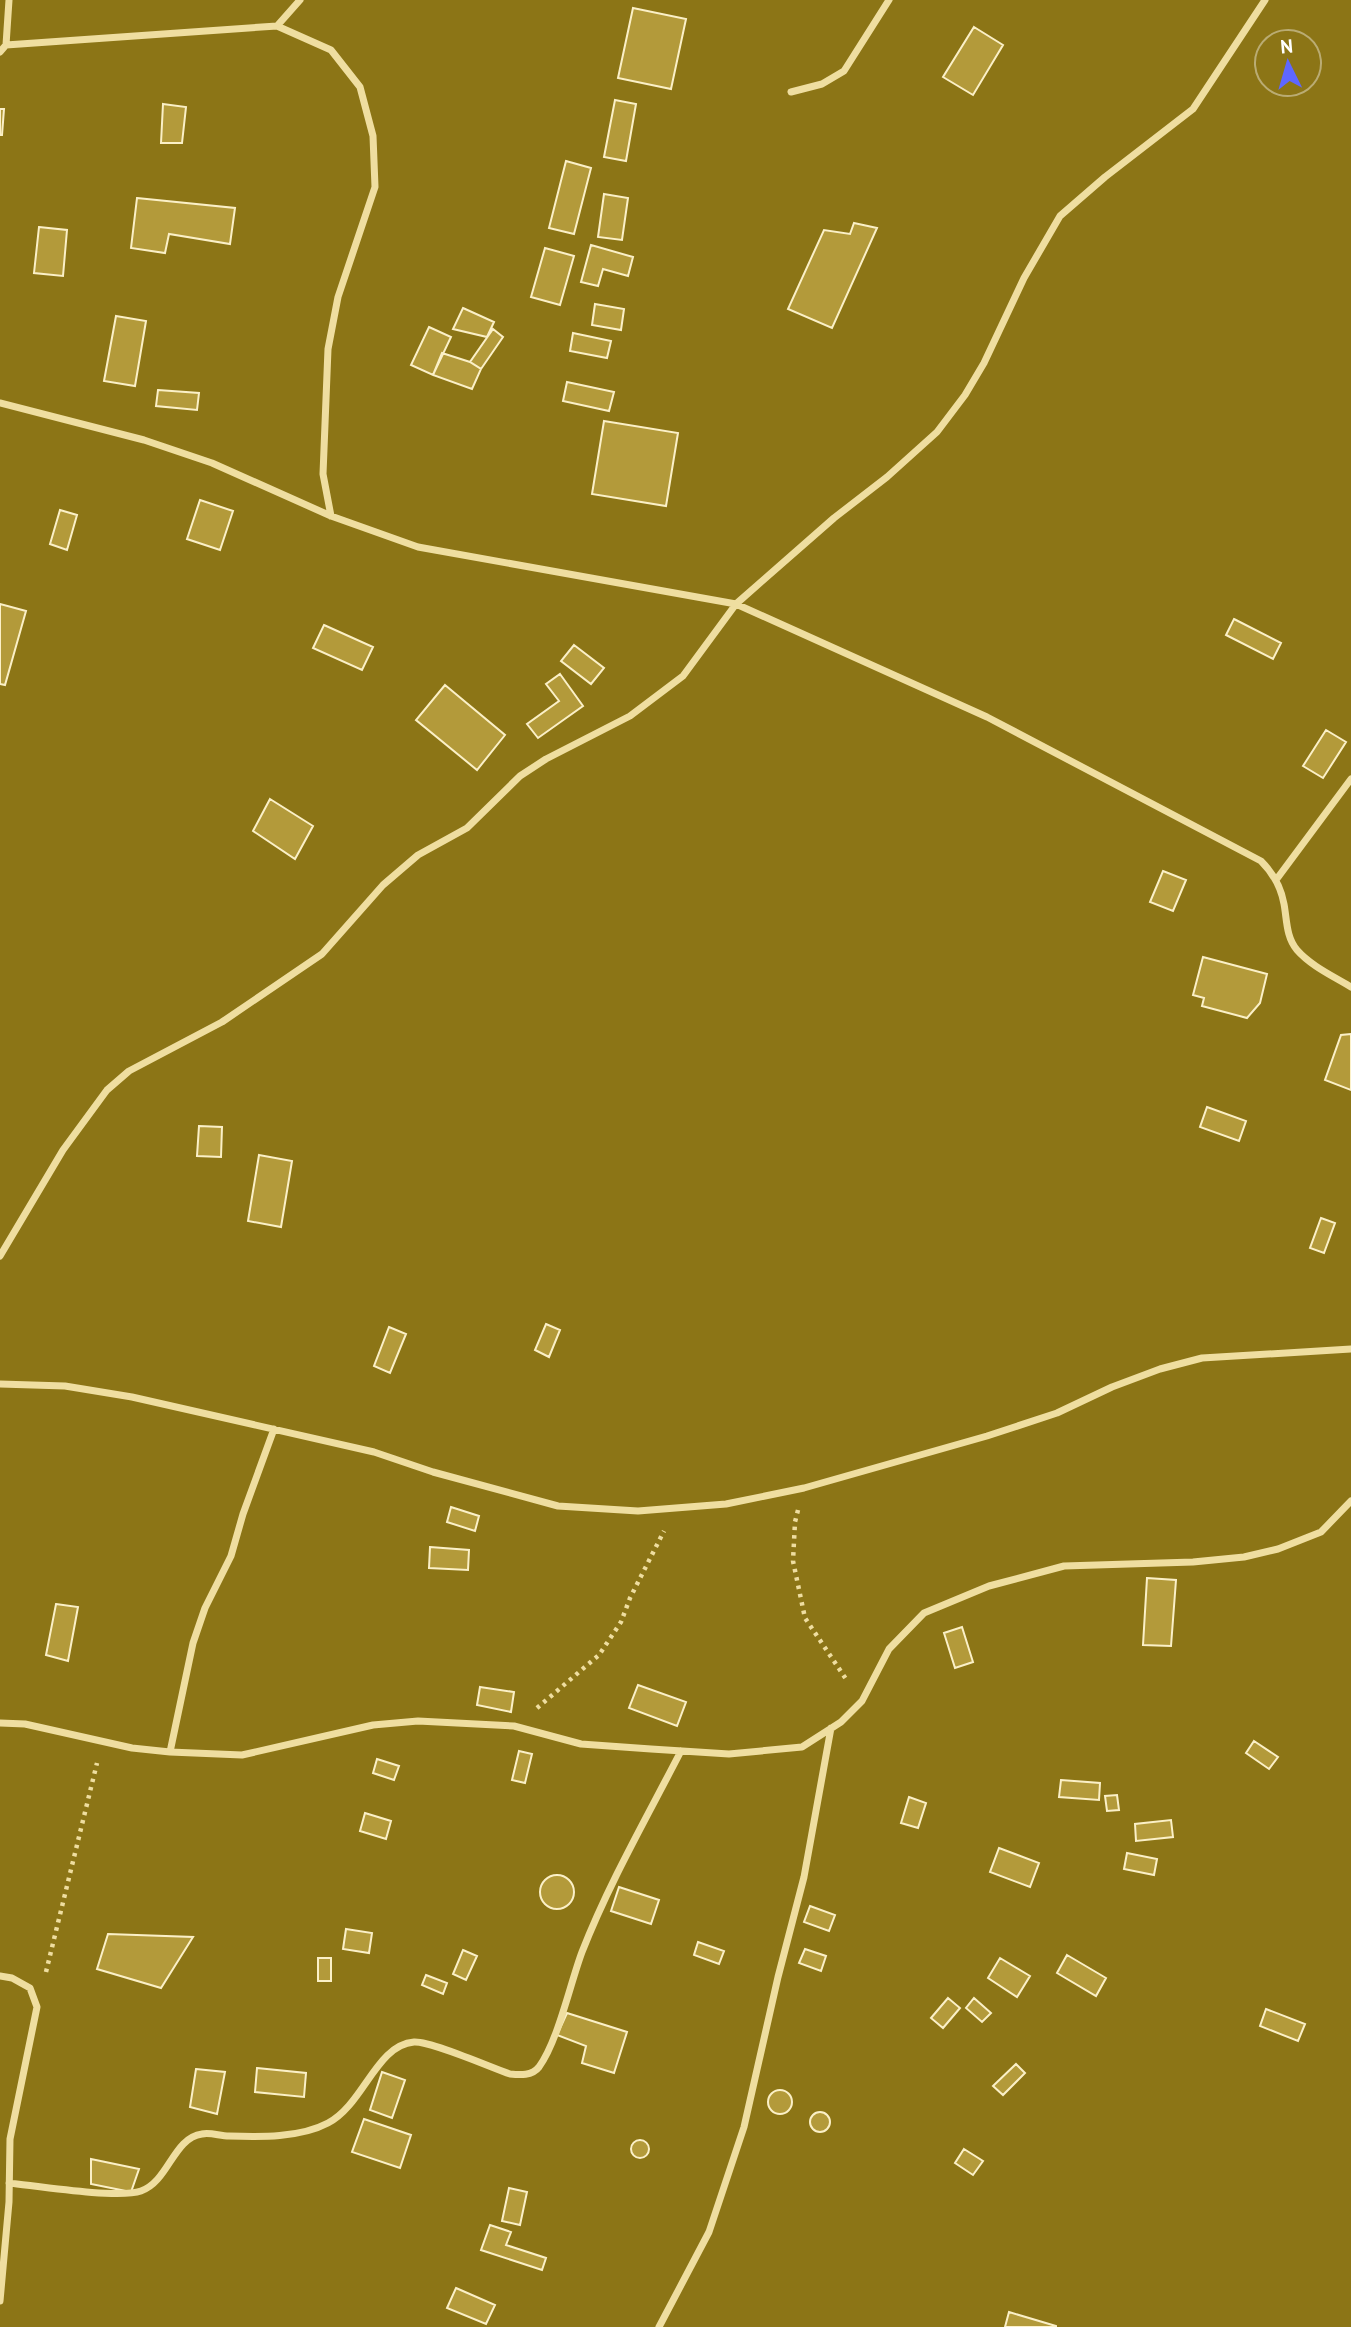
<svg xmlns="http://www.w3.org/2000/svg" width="1351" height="2327" font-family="'PT Sans',sans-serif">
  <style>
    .building { fill: #b39a3a; stroke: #fbf0c7; stroke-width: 2 }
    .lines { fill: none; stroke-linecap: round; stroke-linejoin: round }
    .path { stroke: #efdea0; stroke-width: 4.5; stroke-dasharray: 3.5 5; stroke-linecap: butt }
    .street { stroke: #efdea0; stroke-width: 7 }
  </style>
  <rect width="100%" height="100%" fill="#8c7516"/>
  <path class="building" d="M633,8L686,19L671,89L618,78Z
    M974,27L1003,45L973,95L943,77Z
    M615,100L636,104L626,161L604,157Z
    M163,104L186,107L182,143H161Z
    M0,109H4L2,135H0Z
    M566,161L591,168L574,234L549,228Z
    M604,194L628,198L622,240L598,237Z
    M137,198L235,208L230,244L169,234L165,253L131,248Z
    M854,223L877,228L832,328L788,309L824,230L850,234Z
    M39,227L67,230L63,276L34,273Z
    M591,245L633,257L628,276L603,269L598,286L581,282Z
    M545,248L574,256L560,305L531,297Z
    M595,304L624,309L621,330L592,325Z
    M463,308L494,322L487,337L453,329Z
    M116,316L146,321L135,386L104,381Z
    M429,327L451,337L433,375L411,365Z
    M493,329L503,337L481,369L470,362Z
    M573,333L611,341L607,358L570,351Z
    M442,353L470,362L481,369L472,389L433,375Z
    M567,382L614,392L609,411L563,401Z
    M158,390L199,393L197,410L156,406Z
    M604,421L678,433L666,506L592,494Z
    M200,500L233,511L220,550L187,539Z
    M60,510L77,515L67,550L50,544Z
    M0,604L26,611L5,685L0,684Z
    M1234,619L1281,643L1273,659L1226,635Z
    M324,625L373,647L362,670L313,648Z
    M574,645L604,668L591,684L561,661Z
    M560,674L583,706L538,738L527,724L559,701L546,684Z
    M445,685L505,735L477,770L416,720Z
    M1326,730L1346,742L1323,778L1303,766Z
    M270,799L313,826L295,859L253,831Z
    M1163,871L1186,880L1173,911L1150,902Z
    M1203,957L1267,974L1260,1003L1247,1018L1202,1006L1204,998L1193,995Z
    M1351,1034V1090L1325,1080L1341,1035Z
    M1207,1107L1246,1121L1239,1141L1200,1127Z
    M199,1126L222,1127L221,1157L197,1156Z
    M259,1155L292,1161L281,1227L248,1221Z
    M1321,1218L1335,1223L1324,1253L1310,1248Z
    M546,1324L560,1330L549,1357L535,1350Z
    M389,1327L406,1334L390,1373L374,1366Z
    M451,1507L479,1516L475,1531L447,1522Z
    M430,1547L469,1550L468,1570L429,1568Z
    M1147,1578L1176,1580L1171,1646L1143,1645Z
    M56,1604L78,1607L68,1661L46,1655Z
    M962,1627L973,1662L955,1668L944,1633Z
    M638,1685L686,1702L677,1726L629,1708Z
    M480,1687L514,1692L511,1712L477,1705Z
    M1254,1741L1278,1757L1269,1769L1246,1753Z
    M519,1751L532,1754L525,1783L512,1780Z
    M377,1759L399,1766L394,1780L373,1773Z
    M1061,1780L1100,1783L1099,1800L1059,1797Z
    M1117,1795L1119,1810L1107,1811L1105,1796Z
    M909,1797L926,1803L918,1828L901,1823Z
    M365,1813L391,1821L386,1839L360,1831Z
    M1171,1820L1173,1837L1136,1841L1135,1824Z
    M999,1848L1039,1863L1030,1887L990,1872Z
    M1127,1853L1157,1859L1154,1875L1124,1869Z
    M540 1892a17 17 0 1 1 34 0a17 17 0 1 1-34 0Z
    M619,1887L659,1900L651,1924L611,1911Z
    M810,1906L835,1915L829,1931L804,1922Z
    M346,1929L372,1933L369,1953L343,1949Z
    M108,1934L193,1937L161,1988L97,1969Z
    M698,1942L724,1951L719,1964L694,1955Z
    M805,1949L826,1956L821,1971L799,1963Z
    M463,1950L477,1956L466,1980L453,1974Z
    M1067,1955L1106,1978L1096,1996L1057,1973Z
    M318,1958H331V1981H318Z
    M1000,1958L1030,1976L1017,1997L988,1978Z
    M426,1975L447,1983L443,1994L422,1985Z
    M948,1998L960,2008L943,2028L931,2018Z
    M974,1998L991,2013L982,2022L966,2008Z
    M1266,2009L1305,2024L1298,2041L1260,2026Z
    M567,2013L627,2032L614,2073L582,2063L586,2046L557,2035Z
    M1016,2064L1025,2073L1003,2095L993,2086Z
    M257,2068L306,2073L304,2097L255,2092Z
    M196,2069L225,2072L217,2114L190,2107Z
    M382,2072L405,2080L392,2118L370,2110Z
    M768 2102a12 12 0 1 1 24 0a12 12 0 1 1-24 0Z
    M810 2122a10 10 0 1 1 20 0a10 10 0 1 1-20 0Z
    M364,2119L411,2135L400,2168L352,2152Z
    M631 2149a9 9 0 1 1 18 0a9 9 0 1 1-18 0Z
    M964,2149L983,2161L973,2175L955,2163Z
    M91,2159L139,2169L131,2192L91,2184Z
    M509,2188L527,2192L520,2225L502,2221Z
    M490,2225L511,2232L506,2245L546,2258L542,2270L481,2250Z
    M456,2288L495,2305L486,2324L447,2308Z
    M1009,2312L1056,2326V2327H1005Z"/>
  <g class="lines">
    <path class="path" d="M798,1510L795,1522L793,1561L805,1618L848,1682
      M537,1708L599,1655L621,1622L630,1598L664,1531
      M46,1972L97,1763"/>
    <path class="street" d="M277,26L331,50L360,87L373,136L375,187L338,297L328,349L323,474L331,516
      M6,45L277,26L300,0
      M0,52L6,45L9,0
      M791,92L822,84L844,71L889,0
      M0,403L144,440L212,463L331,516L418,547L736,604L987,717L1261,861C1273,873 1281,887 1284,904C1287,920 1286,937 1297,950C1311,966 1333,976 1351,987
      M1276,880L1351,779
      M0,1256L63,1150L107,1090L129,1071L222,1022L322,954L383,885L418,855L467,828L520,776L546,759L630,716L683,676L736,604L834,518L887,477L937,432L965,395L984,363L1024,278L1060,216L1105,177L1193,109L1265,0
      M0,1384L65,1386L132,1397L374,1452L433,1472L558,1506L638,1511L726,1504L804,1488L987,1436L1057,1413L1112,1387L1160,1369L1202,1358L1351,1349
      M0,1723L25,1724L132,1748L170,1752L242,1755L373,1725L418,1721L514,1726L581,1744L651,1749L729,1754L802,1747L841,1722L862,1701L889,1649L924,1613L989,1586L1064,1566L1193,1562L1244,1557L1278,1549L1321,1532L1351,1501
      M170,1752L193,1643L205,1608L231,1556L243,1514L274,1429
      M0,1976L12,1978L30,1988L37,2007L10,2139L9,2202L0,2301
      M9,2183C37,2186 118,2199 141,2191C169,2181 173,2138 202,2134C210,2132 220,2136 229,2136C260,2137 300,2138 328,2123C364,2104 376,2045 414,2042C431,2041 490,2067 510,2074C520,2075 532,2076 539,2067C558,2041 570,1984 582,1952C609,1883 647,1817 681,1751
      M659,2327L709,2232L744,2127L778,1977L804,1877L831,1728"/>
  </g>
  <g transform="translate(1288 63) rotate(355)"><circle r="33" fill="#8c7516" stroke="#baac73" stroke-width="2"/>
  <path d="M0-5L12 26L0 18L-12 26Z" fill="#5e67ff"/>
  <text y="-10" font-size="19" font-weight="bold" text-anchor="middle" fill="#ffffff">N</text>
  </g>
</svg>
